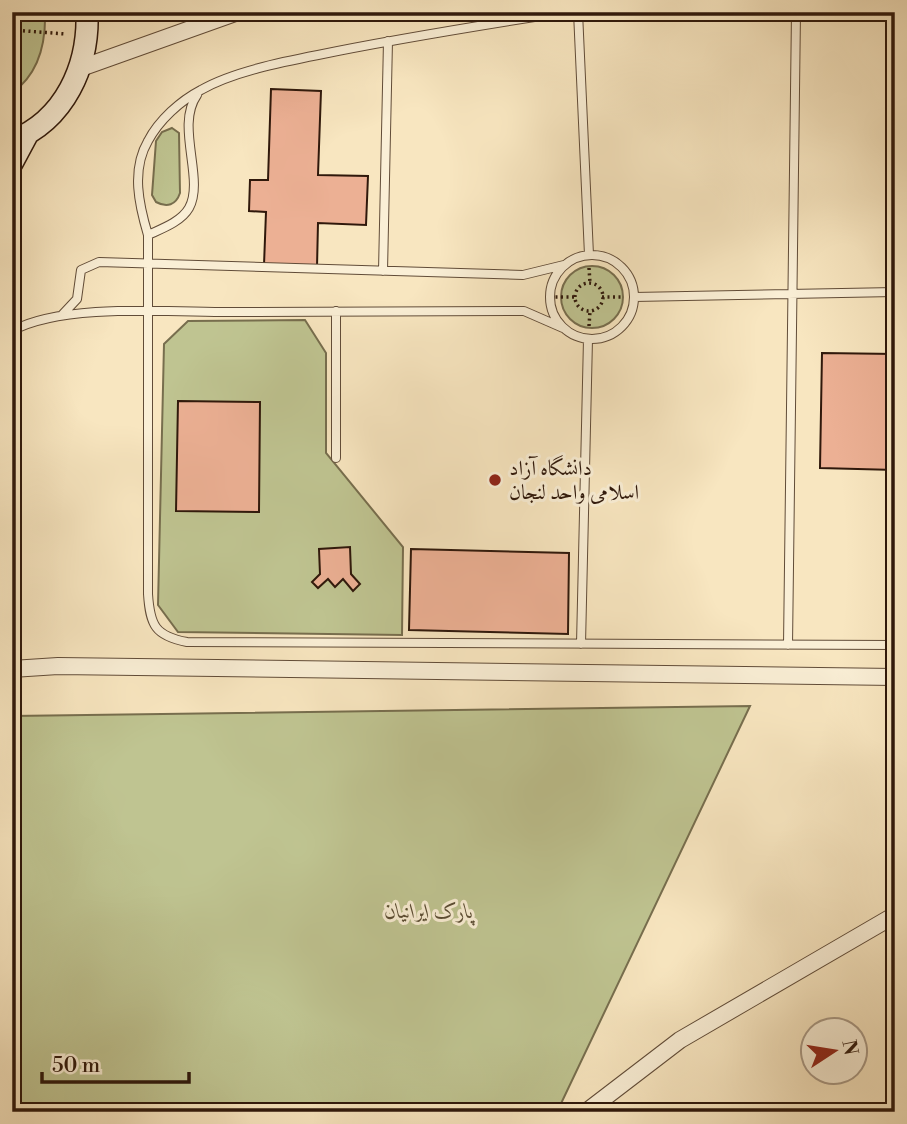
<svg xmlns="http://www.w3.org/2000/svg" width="907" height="1124" font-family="'Libre Bodoni',Amiri,serif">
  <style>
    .green { fill: #bfc491; stroke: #776e4e; stroke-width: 2 }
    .building { fill: #ecb094; stroke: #2f180b; stroke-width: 2 }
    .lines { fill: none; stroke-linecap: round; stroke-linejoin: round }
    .lane-casing { stroke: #614c38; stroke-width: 10 }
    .street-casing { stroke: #614c38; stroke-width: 18 }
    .secondary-casing { stroke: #2f180b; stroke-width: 24 }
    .path { stroke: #2f180b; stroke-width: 3.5; stroke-dasharray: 2 3.5; stroke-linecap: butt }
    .lane { stroke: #faefd6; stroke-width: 8 }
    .street { stroke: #faefd6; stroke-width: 16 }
    .secondary { stroke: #faefd6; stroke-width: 21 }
    .poi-dot { fill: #8f2418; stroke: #faefd6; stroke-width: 2.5 }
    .labels { text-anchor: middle; stroke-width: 6; stroke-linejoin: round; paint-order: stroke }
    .poi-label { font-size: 21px; fill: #2f180b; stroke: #faefd6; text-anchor: start }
    .park-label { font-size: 21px; font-style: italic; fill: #5a4c33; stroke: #faefd6 }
  </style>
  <rect width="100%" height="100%" fill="#f8e6c0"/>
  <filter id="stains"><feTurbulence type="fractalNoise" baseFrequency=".00286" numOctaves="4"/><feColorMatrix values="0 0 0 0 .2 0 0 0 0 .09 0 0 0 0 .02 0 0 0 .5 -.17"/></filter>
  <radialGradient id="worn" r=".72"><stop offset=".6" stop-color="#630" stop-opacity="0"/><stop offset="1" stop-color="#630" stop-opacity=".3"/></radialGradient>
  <path class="green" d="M12,12H45C46,43 39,74 12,93Z
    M172,128L179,133L180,193C176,205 167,208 156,202L152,195L156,141L162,132Z
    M561 297a31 31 0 1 1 62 0a31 31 0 1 1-62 0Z
    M305,320L326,353V453L403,547L402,635L178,632L158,605L164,344L188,321Z
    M750,706L557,1112H12V716Z"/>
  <path class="building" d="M271,89L321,91L318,175L368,176L366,225L318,223L317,267L264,265L266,212L249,211L250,180H268Z
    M822,353L895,354V470L820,468Z
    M178,401L260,402L259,512L176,511Z
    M350,547L351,574L360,584L353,591L343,579L335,587L328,579L318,588L312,582L320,574L319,549Z
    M411,549L569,553L568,634L409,630Z"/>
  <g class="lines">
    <defs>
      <path id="lane" d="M566,12C483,25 400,38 318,55C282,62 232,72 201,90C180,101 159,120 148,141C131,170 139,205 148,235V594C150,625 155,636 187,642L895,645
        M578,12L589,255
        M148,235C161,229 181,222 189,208C205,179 175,126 197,95
        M550 297a42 42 0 1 1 84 0a42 42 0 1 1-84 0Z
        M383,271L388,41
        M634,297L895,292
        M62,315L77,299L81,270L99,262L523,275L564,265
        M12,331C62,303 171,312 229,312C327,311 425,311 524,311L563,328
        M336,458V311
        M581,644L588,339
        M788,645L796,12"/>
      <path id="street" d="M81,68L238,12
        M12,669L58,666L895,677
        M586,1112L680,1040L895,915"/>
      <path id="secondary" d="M12,141C65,120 89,66 87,12
        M12,163L27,135"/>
    </defs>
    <use href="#lane" class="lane-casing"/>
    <use href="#street" class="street-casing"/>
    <use href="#secondary" class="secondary-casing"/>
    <path class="path" d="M12,30L66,34
      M589,268L590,283
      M575 297a14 14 0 1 1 28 0a14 14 0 1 1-28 0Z
      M550,297H575
      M602,297H621
      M589,326L590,311"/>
    <use href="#lane" class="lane"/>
    <use href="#street" class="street"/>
    <use href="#secondary" class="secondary"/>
  </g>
  <circle class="poi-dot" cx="495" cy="480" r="7"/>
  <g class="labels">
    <g class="poi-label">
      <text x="509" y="475">دانشگاه آزاد<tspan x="509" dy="24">اسلامی واحد لنجان</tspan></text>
    </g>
    <g class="park-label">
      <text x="429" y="918">پارک ایرانیان</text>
    </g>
  </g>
  <rect width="907" height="1124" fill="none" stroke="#f8e6c0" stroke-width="42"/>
  <rect x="14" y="14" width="879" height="1096" fill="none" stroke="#2f180b" stroke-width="3.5"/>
  <rect x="21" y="21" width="865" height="1082" fill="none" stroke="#2f180b" stroke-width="2"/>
  <g transform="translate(834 1051) rotate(78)"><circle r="33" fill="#faefd6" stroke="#a99985" stroke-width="2"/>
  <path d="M0-5L12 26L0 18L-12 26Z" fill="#8f2418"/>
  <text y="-10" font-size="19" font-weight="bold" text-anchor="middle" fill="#2f180b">N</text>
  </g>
  <path d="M42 1072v10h147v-10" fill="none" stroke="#2f180b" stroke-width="3.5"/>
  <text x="52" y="1072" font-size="21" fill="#2f180b" stroke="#faefd6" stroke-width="5" paint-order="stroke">50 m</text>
  <rect width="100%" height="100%" filter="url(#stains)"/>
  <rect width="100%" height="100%" fill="url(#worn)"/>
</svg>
